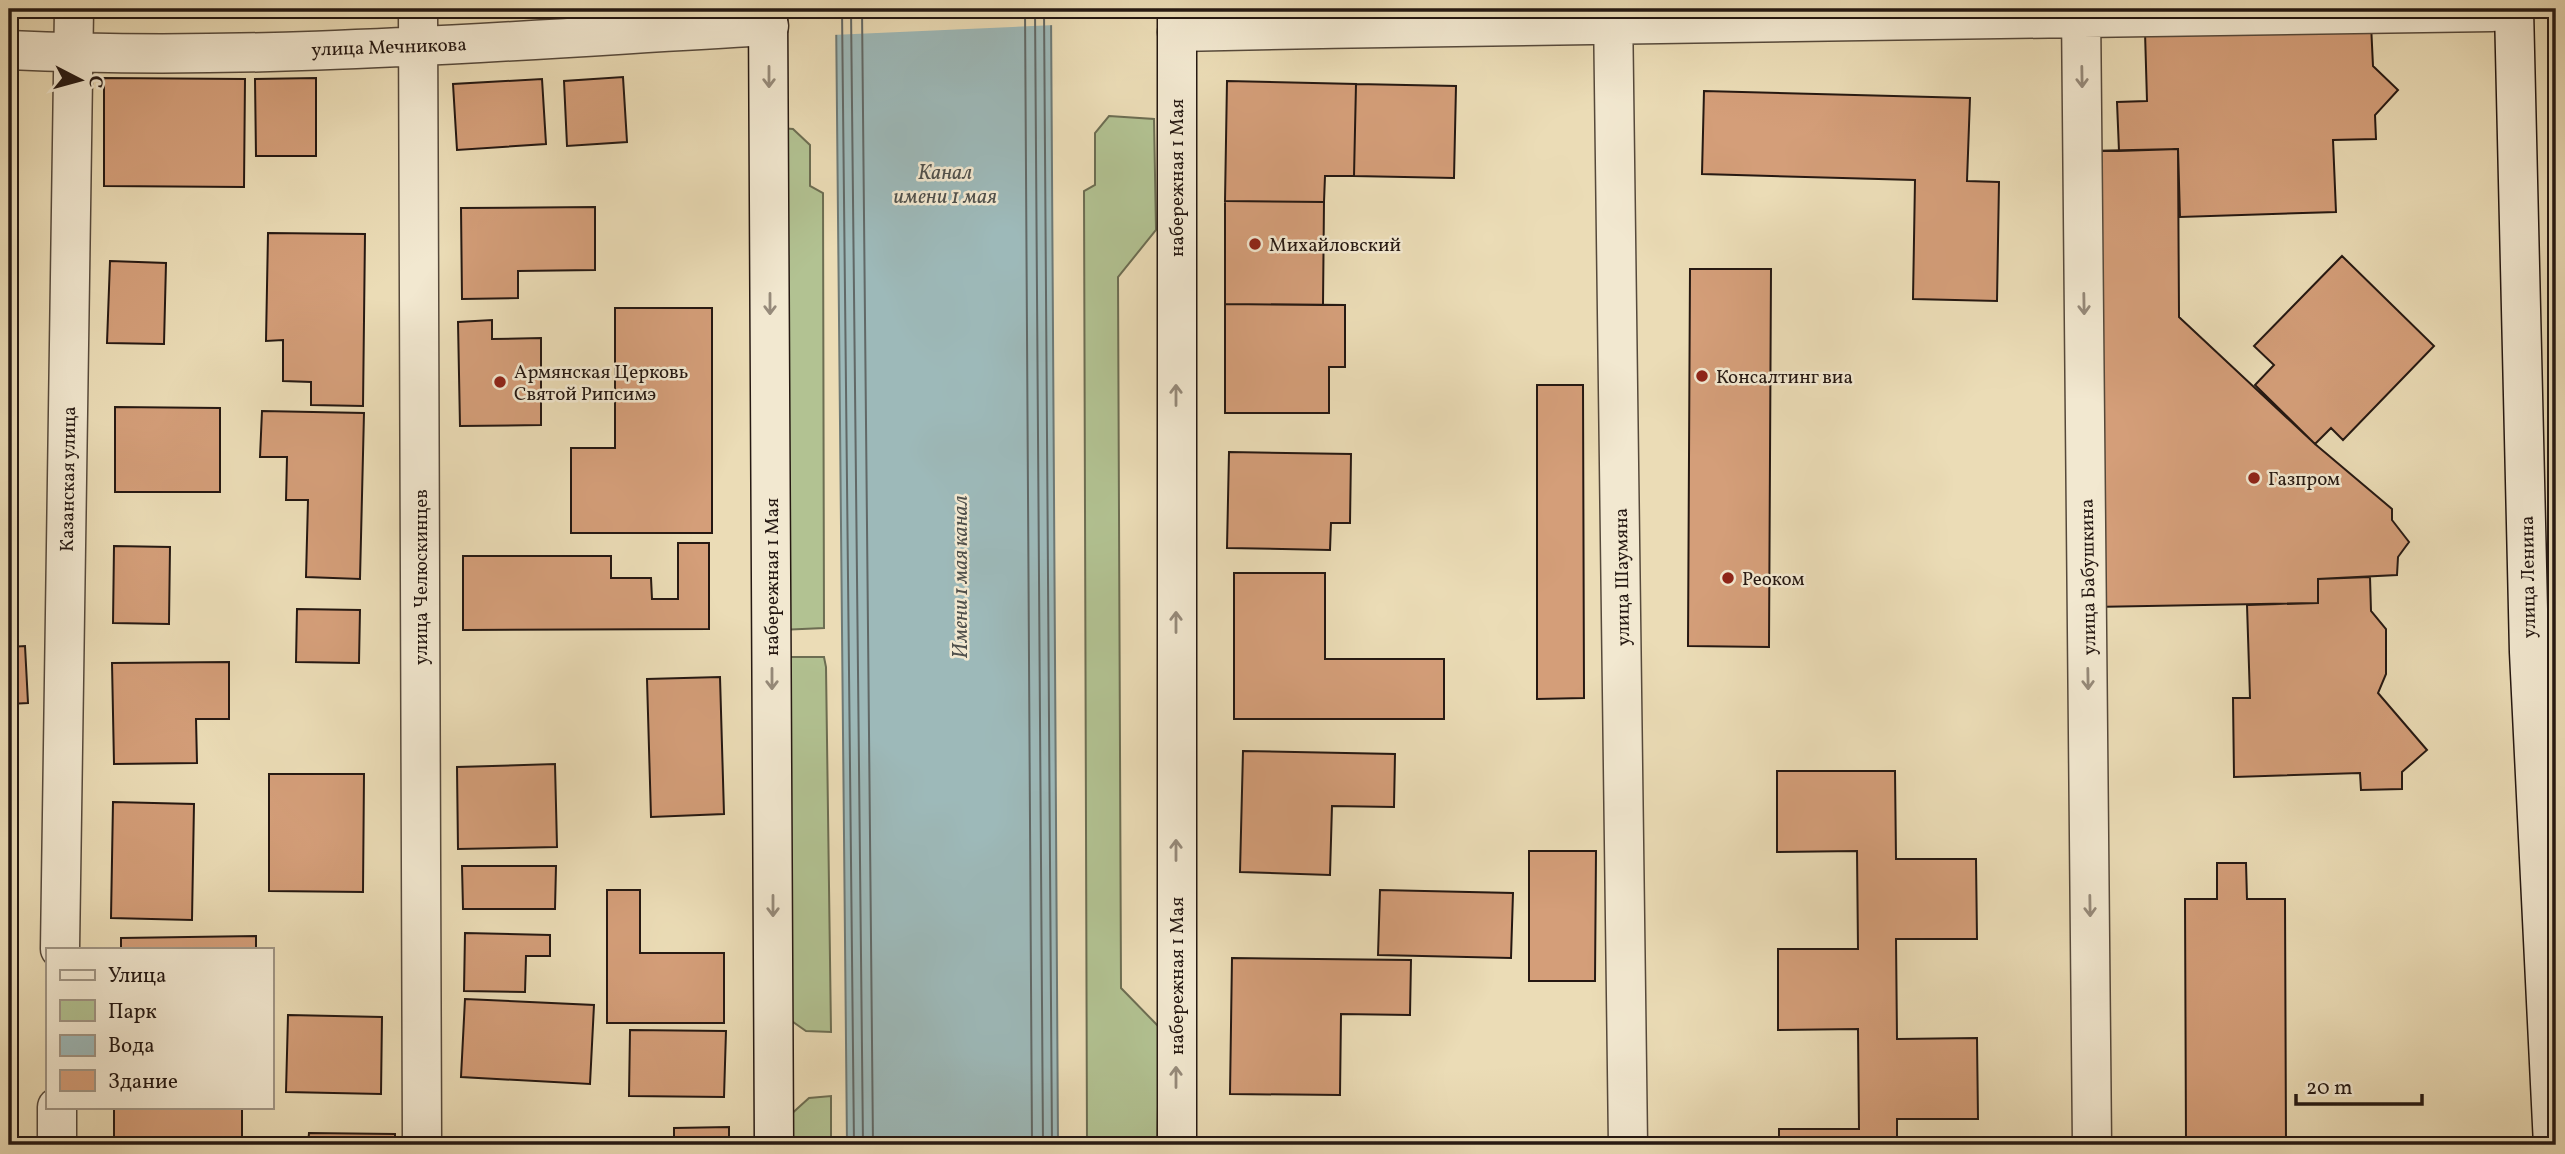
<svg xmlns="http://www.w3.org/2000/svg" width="2565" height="1154" font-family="Vollkorn,serif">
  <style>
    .green { fill: #b2c292; stroke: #6c6d52; stroke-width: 2 }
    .water { fill: #9db9b9; stroke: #6d7976; stroke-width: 2 }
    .pier { fill: #ebdcb6 }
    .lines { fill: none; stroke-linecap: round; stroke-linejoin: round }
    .shore { stroke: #616866; stroke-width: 2 }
    .building { fill: #d49e79; stroke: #251812; stroke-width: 2 }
    .street-casing { stroke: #56493b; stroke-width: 41 }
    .secondary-casing { stroke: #251812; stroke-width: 41 }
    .street { stroke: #f2e8d0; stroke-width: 38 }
    .secondary { stroke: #f2e8d0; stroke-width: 38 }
    .oneway { stroke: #968a7a }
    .poi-dot { fill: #8f2418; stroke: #f2e8d0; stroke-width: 2.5 }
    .labels { text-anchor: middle; stroke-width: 5; stroke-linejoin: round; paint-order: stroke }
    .street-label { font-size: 19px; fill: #251812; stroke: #f2e8d0 }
    .poi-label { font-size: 19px; fill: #251812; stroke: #f2e8d0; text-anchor: start }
    .water-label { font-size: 21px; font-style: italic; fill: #4f504c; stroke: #f2e8d0 }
  </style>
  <rect width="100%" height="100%" fill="#ebdcb6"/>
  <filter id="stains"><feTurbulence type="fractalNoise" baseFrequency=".00286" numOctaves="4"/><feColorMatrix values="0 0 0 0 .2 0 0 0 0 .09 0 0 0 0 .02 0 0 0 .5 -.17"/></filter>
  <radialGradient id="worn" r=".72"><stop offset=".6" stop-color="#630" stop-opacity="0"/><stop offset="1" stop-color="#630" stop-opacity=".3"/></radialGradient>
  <path class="green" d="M1109,116L1154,119L1156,230L1118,277L1121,988L1160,1028L1157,1145H1087L1084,191L1095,185V133Z
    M780,128L793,129L810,145V186L823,193L824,628L780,630Z
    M784,657H824L826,667L831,1032L806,1031L786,1017Z
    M831,1096V1145H788V1117L809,1098Z"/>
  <path class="water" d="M836,9H1051L1058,1145H847Z"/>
  <path class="pier" d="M832,9H1055V25L832,35Z"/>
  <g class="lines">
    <path class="shore" d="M842,9L854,1145
      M851,9L863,1145
      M862,9L873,1145
      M1025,9L1032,1145
      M1035,9L1043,1145
      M1044,9L1052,1145"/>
  </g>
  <path class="building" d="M2371,24L2373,66L2398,90L2375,115L2376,139L2333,140L2336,212L2180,217L2178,149L2119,151L2117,102L2147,101L2145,32Z
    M623,77L627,142L567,146L564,81Z
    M104,78L245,79L244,187L104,186Z
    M316,78V156H256L255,79Z
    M542,79L546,144L457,150L453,84Z
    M1227,81L1356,84L1354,176H1325L1324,202L1225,201Z
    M1356,84L1456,86L1454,178L1354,176Z
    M1704,91L1970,98L1967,181L1999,182L1997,301L1913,299L1915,180L1702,174Z
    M2178,149L2179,317L2315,444L2392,509V520L2409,542L2398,557L2397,575L2318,579V603L2092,607L2088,151Z
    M1225,201L1324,202L1323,305L1225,304Z
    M595,207V270L518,271V298L462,299L461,208Z
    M268,233L365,234L363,406L311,405V382L283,381V340L266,341Z
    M2342,256L2434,346L2343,440L2331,428L2315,444L2255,385L2274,365L2254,346Z
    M110,261L166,263L164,344L107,343Z
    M1690,269H1771L1769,647L1688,646Z
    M1225,304L1345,305V367H1329V413H1225Z
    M615,308H712V533H571V448H615Z
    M492,320V339L541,338V425L460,426L458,322Z
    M9,344H18L15,418H9Z
    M1537,385H1583L1584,698L1537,699Z
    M115,407L220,408V492H115Z
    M262,411L364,413L360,579L306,577L308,500H286L287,457H260Z
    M1229,452L1351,454L1350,523H1331L1330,550L1227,548Z
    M9,467H18V609H9Z
    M678,543H709V629L463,630V556H611V578H651L652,599H678Z
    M114,546L170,547L169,624L113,623Z
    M1234,573H1325V659H1444V719H1234Z
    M2370,577L2371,611L2386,629V674L2378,693L2427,750L2402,772V789L2361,790L2360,773L2234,777L2233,698H2250L2247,605L2318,603V579Z
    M297,609L360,610L359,663L296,662Z
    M25,646L28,703L9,704V647Z
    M229,662V719H196L197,763L114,764L112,663Z
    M720,677L724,814L651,817L647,679Z
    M1243,751L1395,754L1394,807L1332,806L1330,875L1240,872Z
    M555,764L557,847L458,849L457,767Z
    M1777,771H1895L1896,859H1976L1977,939H1896L1897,1039L1977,1038L1978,1119H1897V1145H1779V1129H1859L1858,1029L1778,1030V949H1858L1857,851L1777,852Z
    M269,774H364L363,892L269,891Z
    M113,802L194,804L192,920L111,918Z
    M1529,851H1596L1595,981H1529Z
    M2217,863H2246L2247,899H2285L2286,1145H2186L2185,899H2217Z
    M462,866H556L555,909H463Z
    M607,890H640V953H724V1023H607Z
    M1380,890L1513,893L1511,958L1378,955Z
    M465,933L550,935V956H526L525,992L464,991Z
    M256,936V949H121V938Z
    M1232,958L1411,960L1410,1015L1341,1014L1340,1095L1230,1094Z
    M465,999L594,1005L590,1084L461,1077Z
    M288,1015L382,1017L381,1094L286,1092Z
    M630,1030L726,1031L724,1097L629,1096Z
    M114,1107H242V1140H208V1145H114Z
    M729,1127V1145H674V1128Z
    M309,1133L395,1134V1145H308Z"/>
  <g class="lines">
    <defs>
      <path id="street" d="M418,9L422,1145
        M1613,9L1628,1145
        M2081,9L2092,1145
        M1177,32C1615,22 2053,20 2492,12
        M9,50C262,62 516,40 769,26
        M60,949L74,9
        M57,1145V1107"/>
      <path id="secondary" d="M768,9L774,1145
        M2514,9L2529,652L2553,1145
        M1177,1145V9"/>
    </defs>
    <use href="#street" class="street-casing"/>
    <use href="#secondary" class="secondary-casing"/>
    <use href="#street" class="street"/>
    <use href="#secondary" class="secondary"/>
  </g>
  <defs><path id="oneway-shaft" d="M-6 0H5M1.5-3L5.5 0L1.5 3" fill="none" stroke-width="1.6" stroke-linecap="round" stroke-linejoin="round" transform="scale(1.75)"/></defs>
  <g class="oneway">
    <use href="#oneway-shaft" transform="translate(769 77) rotate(90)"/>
    <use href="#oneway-shaft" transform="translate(2082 77) rotate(89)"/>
    <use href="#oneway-shaft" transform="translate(770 304) rotate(90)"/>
    <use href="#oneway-shaft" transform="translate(2084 304) rotate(89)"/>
    <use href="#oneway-shaft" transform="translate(1176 395) rotate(-90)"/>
    <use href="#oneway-shaft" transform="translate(1176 622) rotate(-90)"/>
    <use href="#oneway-shaft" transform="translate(772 679) rotate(90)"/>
    <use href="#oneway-shaft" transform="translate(2088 679) rotate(89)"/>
    <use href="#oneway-shaft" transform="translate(1176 850) rotate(-90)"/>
    <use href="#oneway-shaft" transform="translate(773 906) rotate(90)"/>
    <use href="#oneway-shaft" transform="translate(2090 906) rotate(89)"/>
    <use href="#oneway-shaft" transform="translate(1176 1077) rotate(-90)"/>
  </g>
  <g class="poi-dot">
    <circle cx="1255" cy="244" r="7"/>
    <circle cx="1702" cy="376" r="7"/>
    <circle cx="500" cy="382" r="7"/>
    <circle cx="2254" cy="478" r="7"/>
    <circle cx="1728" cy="578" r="7"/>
  </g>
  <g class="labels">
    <g class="street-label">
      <text transform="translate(389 46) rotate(-2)" y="7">улица Мечникова</text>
      <text transform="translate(1176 178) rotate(-90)" y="7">набережная 1 Мая</text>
      <text transform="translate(67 479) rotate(-89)" y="7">Казанская улица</text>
      <text transform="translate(420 577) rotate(-90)" y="7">улица Челюскинцев</text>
      <text transform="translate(771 577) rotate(-90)" y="7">набережная 1 Мая</text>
      <text transform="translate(1621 577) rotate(-91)" y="7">улица Шаумяна</text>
      <text transform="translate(2087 577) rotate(-91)" y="7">улица Бабушкина</text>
      <text transform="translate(2527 577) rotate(-91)" y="7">улица Ленина</text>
      <text transform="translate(1176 976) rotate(-90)" y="7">набережная 1 Мая</text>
    </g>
    <g class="poi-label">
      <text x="1269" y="251">Михайловский</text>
      <text x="514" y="378">Армянская Церковь<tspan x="514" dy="22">Святой Рипсимэ</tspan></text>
      <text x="1716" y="383">Консалтинг виа</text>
      <text x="2268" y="485">Газпром</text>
      <text x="1742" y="585">Реоком</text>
    </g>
    <g class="water-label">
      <text x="945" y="179">Канал<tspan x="945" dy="24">имени 1 мая</tspan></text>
      <text transform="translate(960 577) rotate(-90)" y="7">Имени 1 мая канал</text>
    </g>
  </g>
  <rect width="2565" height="1154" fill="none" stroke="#ebdcb6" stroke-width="35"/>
  <rect x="10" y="10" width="2544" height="1133" fill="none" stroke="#251812" stroke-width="3.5"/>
  <rect x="18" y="18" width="2530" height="1119" fill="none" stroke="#251812" stroke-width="2"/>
  <rect x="46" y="948" width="228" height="161" fill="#f2e8d0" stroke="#a09584" stroke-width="2"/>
  <rect x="60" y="970" width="35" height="10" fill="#f2e8d0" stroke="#a09584" stroke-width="2"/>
  <text x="108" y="982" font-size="21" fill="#251812">Улица</text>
  <rect x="60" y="1000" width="35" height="21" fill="#b2c292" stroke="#a09584" stroke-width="2"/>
  <text x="108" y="1018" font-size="21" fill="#251812">Парк</text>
  <rect x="60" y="1035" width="35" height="21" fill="#9db9b9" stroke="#a09584" stroke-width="2"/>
  <text x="108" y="1052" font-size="21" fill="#251812">Вода</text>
  <rect x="60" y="1070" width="35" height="21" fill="#d49e79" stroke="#a09584" stroke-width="2"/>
  <text x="108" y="1088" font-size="21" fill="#251812">Здание</text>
  <g transform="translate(80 80) rotate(96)" stroke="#f2e8d0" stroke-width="5" paint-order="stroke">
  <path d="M0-5L12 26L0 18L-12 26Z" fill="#251812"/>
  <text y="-10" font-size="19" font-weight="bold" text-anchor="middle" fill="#251812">С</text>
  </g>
  <path d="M2296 1094v10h126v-10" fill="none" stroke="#251812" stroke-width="3.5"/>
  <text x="2306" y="1094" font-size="21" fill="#251812" stroke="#f2e8d0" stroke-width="5" paint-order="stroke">20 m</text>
  <rect width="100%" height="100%" filter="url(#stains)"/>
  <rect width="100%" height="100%" fill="url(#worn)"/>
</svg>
